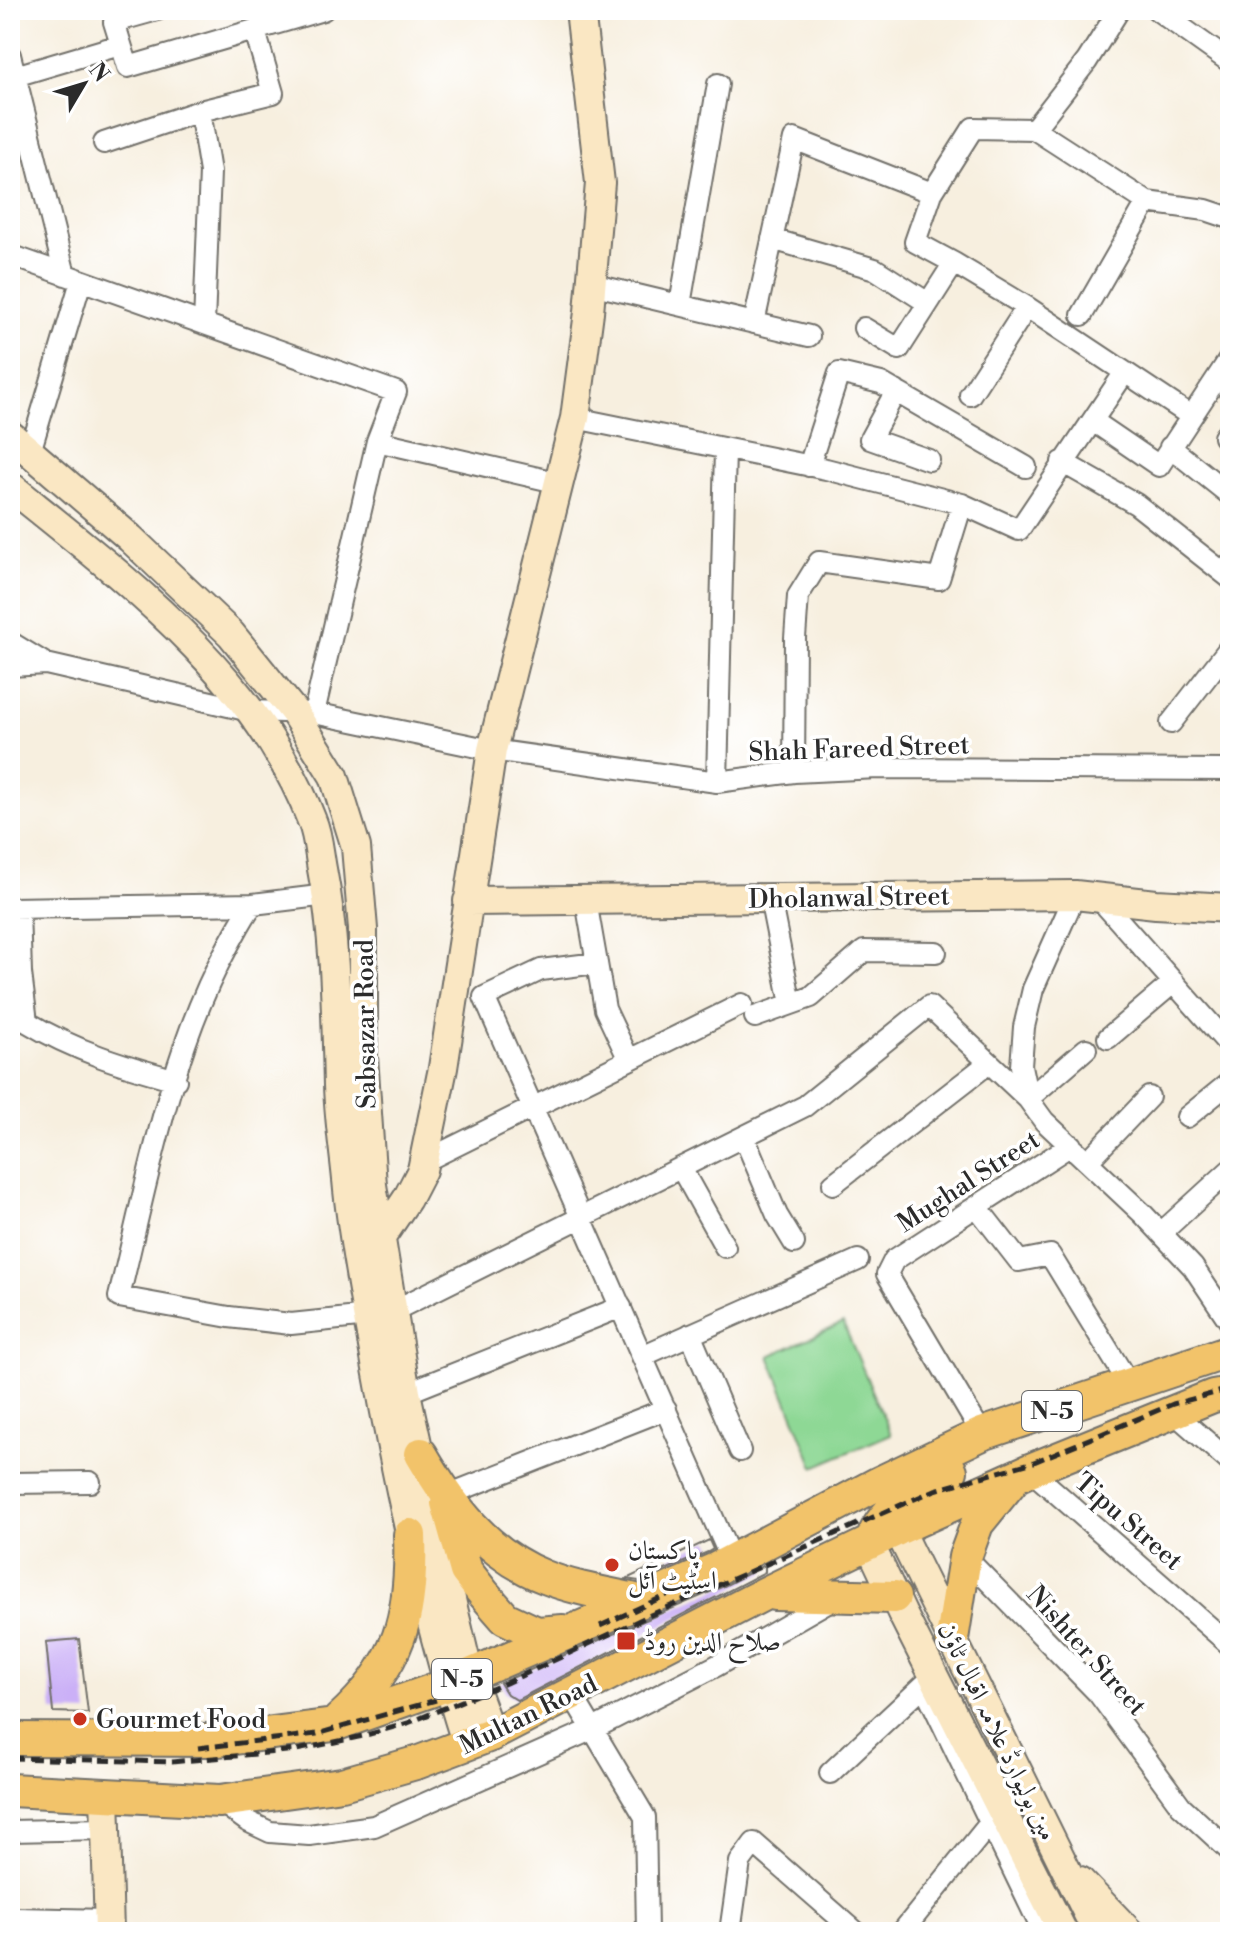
<svg xmlns="http://www.w3.org/2000/svg" width="1240" height="1942" font-family="'Libre Bodoni',Amiri,serif">
  <style>
    .green { fill: #8ed895; stroke: #5c8260; stroke-width: 2 }
    .building { fill: #cbb0f7 }
    .lines { fill: none; stroke-linecap: round; stroke-linejoin: round }
    .street-casing { stroke: #72706a; stroke-width: 24 }
    .secondary-casing { stroke: #72706a; stroke-width: 32 }
    .primary-casing { stroke: #72706a; stroke-width: 36 }
    .street { stroke: #fff; stroke-width: 20 }
    .secondary { stroke: #fae7c3; stroke-width: 28 }
    .primary { stroke: #f2c36a; stroke-width: 32 }
    .rail { stroke: #2b2b2b; stroke-width: 5; stroke-dasharray: 12 6; stroke-linecap: butt }
    .poi-dot { fill: #c8321e; stroke: #fff; stroke-width: 3 }
    .labels { text-anchor: middle; stroke-width: 7; stroke-linejoin: round; paint-order: stroke }
    .shield { fill: #fff; stroke: #6b6b6b; stroke-width: 2 }
    .shield-label { font-size: 24px; font-weight: bold; fill: #2b2b2b }
    .street-label { font-size: 26px; fill: #2b2b2b; stroke: #fff }
    .poi-label { font-size: 26px; fill: #2b2b2b; stroke: #fff; text-anchor: start }
  </style>
  <rect width="100%" height="100%" fill="#fff"/>
  <filter id="ink" filterUnits="userSpaceOnUse"><feTurbulence type="fractalNoise" baseFrequency=".0125" numOctaves="2"/><feDisplacementMap in="SourceGraphic" scale="16" xChannelSelector="R" yChannelSelector="G"/><feConvolveMatrix kernelMatrix="1 2 1 2 8 2 1 2 1" color-interpolation-filters="sRGB"/></filter>
  <filter id="wash" filterUnits="userSpaceOnUse"><feTurbulence type="fractalNoise" baseFrequency=".006" numOctaves="4" result="noise"/><feDisplacementMap in="SourceGraphic" scale="32" xChannelSelector="R" yChannelSelector="G"/><feGaussianBlur stdDeviation="1.8" result="paint"/><feColorMatrix in="noise" values="0 0 0 0 0 0 0 0 0 0 0 0 0 0 0 0 0 1.4 0 .05"/><feComposite in="paint" operator="in"/></filter>
  <g filter="url(#wash)">
    <rect width="100%" height="100%" fill="#f7efdf"/>
    <path class="green" d="M843,1323L891,1434L814,1467L769,1356Z"/>
    <g id="blocks">
      <path class="building" d="M709,1540L713,1549L708,1552L639,1581L626,1579Z
        M765,1565V1572L517,1700L507,1694L500,1683L724,1586Z
        M79,1639L88,1713L53,1712L46,1642Z"/>
    </g>
  </g>
  <g filter="url(#ink)">
    <use href="#blocks" fill-opacity="0" stroke="#72706a" stroke-width="2"/>
    <g class="lines">
      <defs>
        <path id="street" d="M157,10L114,22L128,67L323,10
          M1119,10L1087,61L1034,129L1147,202L1206,210L1230,218
          M1157,10L1230,62
          M10,55L65,275
          M15,76L120,45
          M200,111L210,172L204,324
          M104,143L200,111L273,93L255,31
          M772,239L875,269L928,303
          M10,255L396,392L377,441
          M954,263L1027,307L970,395
          M591,284L809,336
          M680,305L718,84
          M1027,307L1191,416
          M1082,315L1147,202
          M754,323L794,139L932,193L973,128L1034,129
          M864,328L899,349L954,263L915,242L932,193
          M896,391L870,439L929,460
          M575,418L826,469L962,504L1019,530L1125,372
          M1093,421L1159,466L1230,358
          M1224,437L1230,429
          M1170,447L1230,495
          M30,452L81,281
          M1062,462L1136,504L1230,578
          M809,466L839,373L881,383L1026,467
          M10,642L46,664
          M10,666L46,664L250,711L314,713L492,750L717,782L794,772L878,768L1230,770
          M314,713L377,441L560,483
          M1171,723L1230,647
          M794,772L795,638L798,596L819,562L939,579L962,504
          M717,782L725,449
          M1075,895L1033,989L1024,1027L1021,1066L1028,1099L1044,1121L1143,1214L1193,1267L1230,1322
          M770,898L791,1004
          M1099,898L1230,1046
          M586,901L605,1009L629,1060
          M253,904C243,917 236,932 228,946C171,1049 147,1183 119,1297L229,1317L291,1324L368,1316
          M10,908L253,904L327,895
          M19,909L21,973L27,1022C75,1051 122,1065 176,1080
          M597,963L541,970L484,997L732,1561
          M755,1017L811,997L864,951L936,952
          M1108,1038L1174,982
          M1187,1117L1230,1082
          M744,1137L777,1215L794,1243
          M1088,1161L1149,1097
          M423,1162L742,1004
          M681,1168L725,1247
          M833,1184L989,1063
          M977,1207L1019,1261L1050,1255L1129,1384
          M1161,1233L1230,1170
          M393,1311L805,1106L929,1006L1028,1099L1086,1049
          M690,1334L740,1451
          M642,1356L858,1260
          M406,1393L621,1307
          M1173,1412L1230,1462
          M982,1434L887,1274L894,1260L1071,1145
          M1030,1470L1230,1645
          M10,1483L90,1482
          M445,1496L666,1409
          M965,1557L1098,1693L1181,1806L1230,1851
          M571,1693L645,1817L647,1932
          M928,1694L1043,1932
          M830,1773L924,1685
          M220,1801L247,1821L270,1832L309,1835L374,1826L593,1729L716,1666L836,1597
          M10,1831L106,1829
          M15,1918L109,1920
          M730,1932L740,1862L754,1843L856,1932
          M902,1932L990,1823"/>
        <path id="secondary" d="M10,435L130,538L231,634L294,712L334,776L356,847L363,929V1056L372,1185L406,1393L452,1604L469,1675L491,1735
          M10,486C125,579 257,677 312,821C318,835 319,853 322,869C336,940 336,1013 338,1085C339,1120 345,1155 348,1190C354,1248 366,1306 376,1363C399,1492 427,1620 467,1745
          M468,901L1075,895L1156,904L1230,908
          M382,1236L407,1199L422,1170L443,1068L492,750L575,418L589,312L600,183L580,10
          M898,1529L1097,1932
          M870,1545L902,1613L1063,1932
          M105,1795L109,1932
          M1080,1881L1129,1932"/>
        <path id="primary" d="M421,1454C452,1507 486,1554 545,1577C575,1589 608,1594 640,1601
          M447,1503L466,1571L484,1594L505,1618L537,1633L563,1631
          M873,1538C885,1506 922,1486 951,1471
          M774,1594L894,1597
          M952,1639L965,1557L977,1524L1012,1481
          M339,1720C400,1665 413,1616 410,1535
          M10,1739L219,1740L334,1725L447,1685L716,1569L879,1483L982,1434L1230,1351
          M10,1790L220,1801L342,1784L419,1762L491,1735L764,1594L898,1529L1030,1470L1213,1396L1230,1393"/>
      </defs>
      <use href="#street" class="street-casing"/>
      <use href="#secondary" class="secondary-casing"/>
      <use href="#primary" class="primary-casing"/>
      <use href="#street" class="street"/>
      <use href="#secondary" class="secondary"/>
      <use href="#primary" class="primary"/>
      <path class="rail" d="M600,1626L680,1589
        M198,1748L317,1734L436,1700
        M10,1758L172,1762L297,1750L363,1736L408,1723L506,1683L646,1617L935,1490L1034,1462L1173,1404L1230,1389"/>
    </g>
  </g>
  <g class="poi-dot">
    <circle cx="612" cy="1565" r="8"/>
    <rect x="616" y="1631" width="20" height="20" rx="4"/>
    <circle cx="80" cy="1719" r="8"/>
  </g>
  <g class="labels">
    <g class="shield">
      <rect x="1022" y="1391" width="60" height="40" rx="6"/>
      <rect x="432" y="1659" width="60" height="40" rx="6"/>
    </g>
    <g class="shield-label">
      <text x="1052" y="1419">N-5</text>
      <text x="462" y="1687">N-5</text>
    </g>
    <g class="street-label">
      <text transform="translate(859 748) rotate(-2)" y="9">Shah Fareed Street</text>
      <text transform="translate(849 897) rotate(-1)" y="9">Dholanwal Street</text>
      <text transform="translate(365 1024) rotate(-91)" y="9">Sabsazar Road</text>
      <text transform="translate(968 1181) rotate(-33)" y="9">Mughal Street</text>
      <text transform="translate(1129 1521) rotate(41)" y="9">Tipu Street</text>
      <text transform="translate(1087 1650) rotate(48)" y="9">Nishter Street</text>
      <text transform="translate(528 1714) rotate(-26)" y="9">Multan Road</text>
      <text transform="translate(998 1731) rotate(64)" y="9">مین بولیوارڈ علامہ اقبال ٹاؤن</text>
    </g>
    <g class="poi-label">
      <text x="628" y="1559">پاکستان<tspan x="628" dy="30">اسٹیٹ آئل</tspan></text>
      <text x="644" y="1650">صلاح الدین روڈ</text>
      <text x="96" y="1728">Gourmet Food</text>
    </g>
  </g>
  <rect width="1240" height="1942" fill="none" stroke="#fff" stroke-width="40"/>
  <g transform="translate(84 84) rotate(52)" stroke="#ffffff" stroke-width="6" paint-order="stroke">
  <path d="M0-6L14 30L0 20L-14 30Z" fill="#2b2b2b"/>
  <text y="-12" font-size="22" font-weight="bold" text-anchor="middle" fill="#2b2b2b">N</text>
  </g>
</svg>
